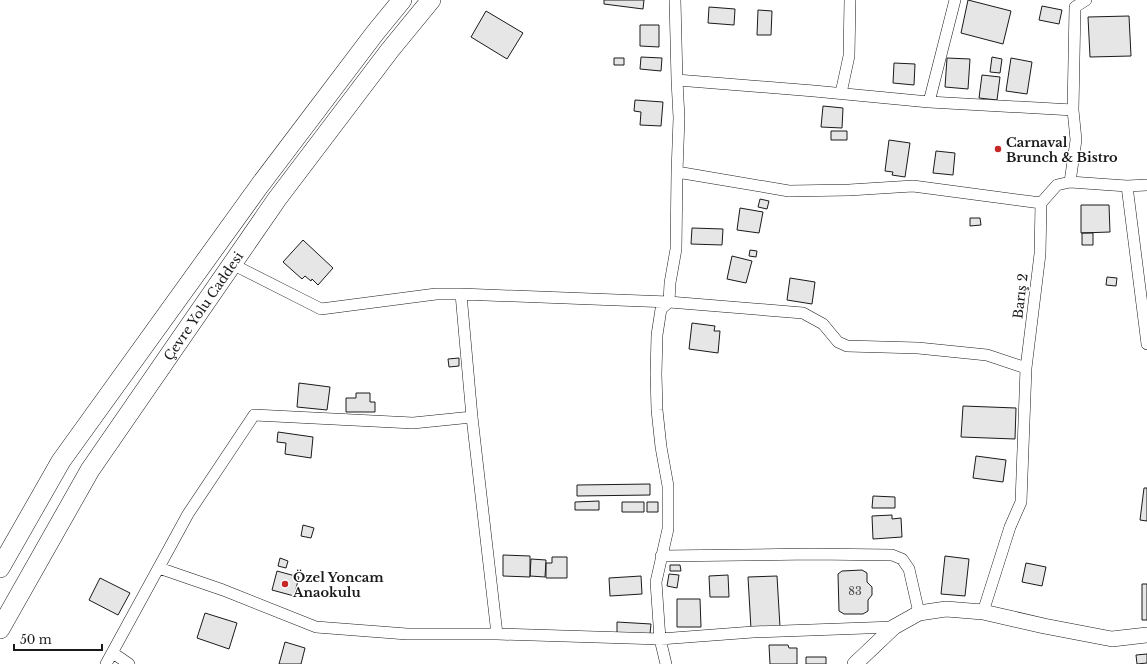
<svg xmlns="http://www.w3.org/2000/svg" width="1147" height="664" font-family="'Libre Baskerville',serif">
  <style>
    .building { fill: #e6e6e6; stroke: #1a1a1a }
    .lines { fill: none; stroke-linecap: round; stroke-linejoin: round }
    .street-casing { stroke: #1a1a1a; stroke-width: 12 }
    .secondary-casing { stroke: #1a1a1a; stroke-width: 16 }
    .highway-casing { stroke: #1a1a1a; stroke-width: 20 }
    .street { stroke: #fff; stroke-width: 11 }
    .secondary { stroke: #fff; stroke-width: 15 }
    .highway { stroke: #fff; stroke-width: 19 }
    .poi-dot { fill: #c62828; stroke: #fff; stroke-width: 1.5 }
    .labels { text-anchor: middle; stroke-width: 3; stroke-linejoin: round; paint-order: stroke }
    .number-label { font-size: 11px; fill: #4d4d4d }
    .poi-label { font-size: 13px; font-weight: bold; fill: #1a1a1a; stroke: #fff; text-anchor: start }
    .street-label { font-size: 13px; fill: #1a1a1a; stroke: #fff }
  </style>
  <rect width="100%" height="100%" fill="#fff"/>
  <path class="building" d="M604,0H644L643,9L604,4Z
    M968,0L1011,11L1003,44L961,33Z
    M1042,6L1062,10L1059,24L1039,20Z
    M709,7L735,9L734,25L708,23Z
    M758,10L772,11L771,35H757Z
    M486,11L523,33L507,59L471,37Z
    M1129,16L1131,56L1090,57L1088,17Z
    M640,25H659V47L640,46Z
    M641,57L662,58L661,71L640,69Z
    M992,57L1002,59L1000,73L990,72Z
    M614,58H624V65H614Z
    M947,58L970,59L968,89L945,87Z
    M1011,58L1032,62L1027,94L1006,91Z
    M894,63L915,64L914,85L893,83Z
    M982,75L1000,77L997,100L979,98Z
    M635,100L663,102L661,126L640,125L641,112L634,111Z
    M823,106L843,108L842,128L821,127Z
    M831,131H847V140H831Z
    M889,140L910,143L905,177L892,175L893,172L885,171Z
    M936,151L955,153L953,175L933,173Z
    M760,199L769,201L767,209L758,207Z
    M1081,205H1109L1110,232L1081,233Z
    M740,208L763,212L759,233L737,230Z
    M970,218H980L981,225L970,226Z
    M692,228L723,229L722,245L691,244Z
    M1082,233H1093V245H1082Z
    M303,240L333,268L318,285L312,279L311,281L305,276L302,279L283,262Z
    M750,250L757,251L756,257L749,256Z
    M732,256L752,261L746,283L727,279Z
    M1107,277L1117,278L1116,286L1106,285Z
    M790,278L815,282L812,304L787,300Z
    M692,323L715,326L714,331H720L718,353L689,349Z
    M459,358V366L449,367L448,359Z
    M299,383L330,387L327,410L297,407Z
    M356,393H370V402H375V412H346V398H356Z
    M963,406L1016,408L1015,439L961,437Z
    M278,432L313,437L311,458L285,454L286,443L277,442Z
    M976,456L1006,460L1003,482L973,478Z
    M650,484V495L577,496V485Z
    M1144,488H1147V521L1140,520Z
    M873,496L895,497V508H872Z
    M599,501V510H575V502Z
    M622,502H644V512H622Z
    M647,502H658V512H647Z
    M892,515V519L901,518L902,537L873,539L872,516Z
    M303,525L314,528L311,538L301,536Z
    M503,555L530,556V577L503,576Z
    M945,556L969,559L965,596L941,594Z
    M552,557H567V578H546V563H552Z
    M280,558L288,561L286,568L278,566Z
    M531,559L546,560L545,577L530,576Z
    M1026,563L1046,567L1042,586L1022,582Z
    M670,565H680L681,571H670Z
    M862,570L867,573V582L872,587V595L868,600V611L863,614H844L839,611L838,574L842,571Z
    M277,571L299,577L294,596L272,590Z
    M669,574L679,575L677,588L667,586Z
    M728,575L729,597H710L709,576Z
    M641,576L642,594L610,596L609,578Z
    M777,576L780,627L751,629L748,577Z
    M100,578L130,593L118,615L89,600Z
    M1142,584H1147V620H1142Z
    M677,599H700L701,627H677Z
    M205,613L237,623L229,649L197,638Z
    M617,622L651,624L650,634L617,633Z
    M285,642L305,648L301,664H279Z
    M769,645H788L789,648H797V664H770Z
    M1147,654V663L1137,664L1136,655Z
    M806,657H826V664H806Z"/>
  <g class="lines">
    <defs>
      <path id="street" d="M677,80L814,91L929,102L1073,110
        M841,93L849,56L850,0
        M929,102L955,0
        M677,172L789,191L849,190L913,186L1041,203
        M1070,182L1127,186L1147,185
        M1127,186L1147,344
        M232,264L321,309L436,294H461L669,302L803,313L823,324L838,342L847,346L918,348L987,355L1026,368
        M461,294L472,417L497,634
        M661,556L812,554L892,555L902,559L909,569L919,613
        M159,568L223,590L316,627L407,634H497L660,639L753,632L894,627
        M983,612L1010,527L1021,502L1026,368L1040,254L1041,203L1057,185L1070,182L1076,140L1073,110L1075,7L1086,0
        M113,653L129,664
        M106,664L188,514L254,415L413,423L472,417
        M666,664L660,639L656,582L668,529V486L661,447L657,410L656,374L657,335L661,309L669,302L670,283L676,249L677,172L679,118L677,80L675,0"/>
      <path id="secondary" d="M855,664L894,627L919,613L946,609L983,612L1044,626L1112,639L1147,635"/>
      <g id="highway">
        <path d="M0,568L61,461L260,185L375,33L402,0"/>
        <path id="s1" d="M0,629L90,470L277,199L390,50L431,0"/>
      </g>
    </defs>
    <use href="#street" class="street-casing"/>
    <use href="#secondary" class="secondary-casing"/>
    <use href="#highway" class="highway-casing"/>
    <use href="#street" class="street"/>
    <use href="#secondary" class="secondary"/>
    <use href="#highway" class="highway"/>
  </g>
  <g class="poi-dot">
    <circle cx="998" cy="149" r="4"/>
    <circle cx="285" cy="584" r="4"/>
  </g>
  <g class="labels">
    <g class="number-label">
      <text x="855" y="595">83</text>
    </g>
    <g class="poi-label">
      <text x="1006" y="147">Carnaval<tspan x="1006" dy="15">Brunch &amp; Bistro</tspan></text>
      <text x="293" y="582">Özel Yoncam<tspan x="293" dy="15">Anaokulu</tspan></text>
    </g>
    <g class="street-label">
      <text transform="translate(1020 296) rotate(-83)" y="5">Barış 2</text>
      <text dy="5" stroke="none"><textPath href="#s1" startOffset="382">Çevre Yolu Caddesi</textPath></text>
    </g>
  </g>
  <path d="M14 644v6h88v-6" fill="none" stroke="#1a1a1a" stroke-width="2"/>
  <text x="20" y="644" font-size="12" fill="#1a1a1a" stroke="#ffffff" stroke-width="3" paint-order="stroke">50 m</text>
</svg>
